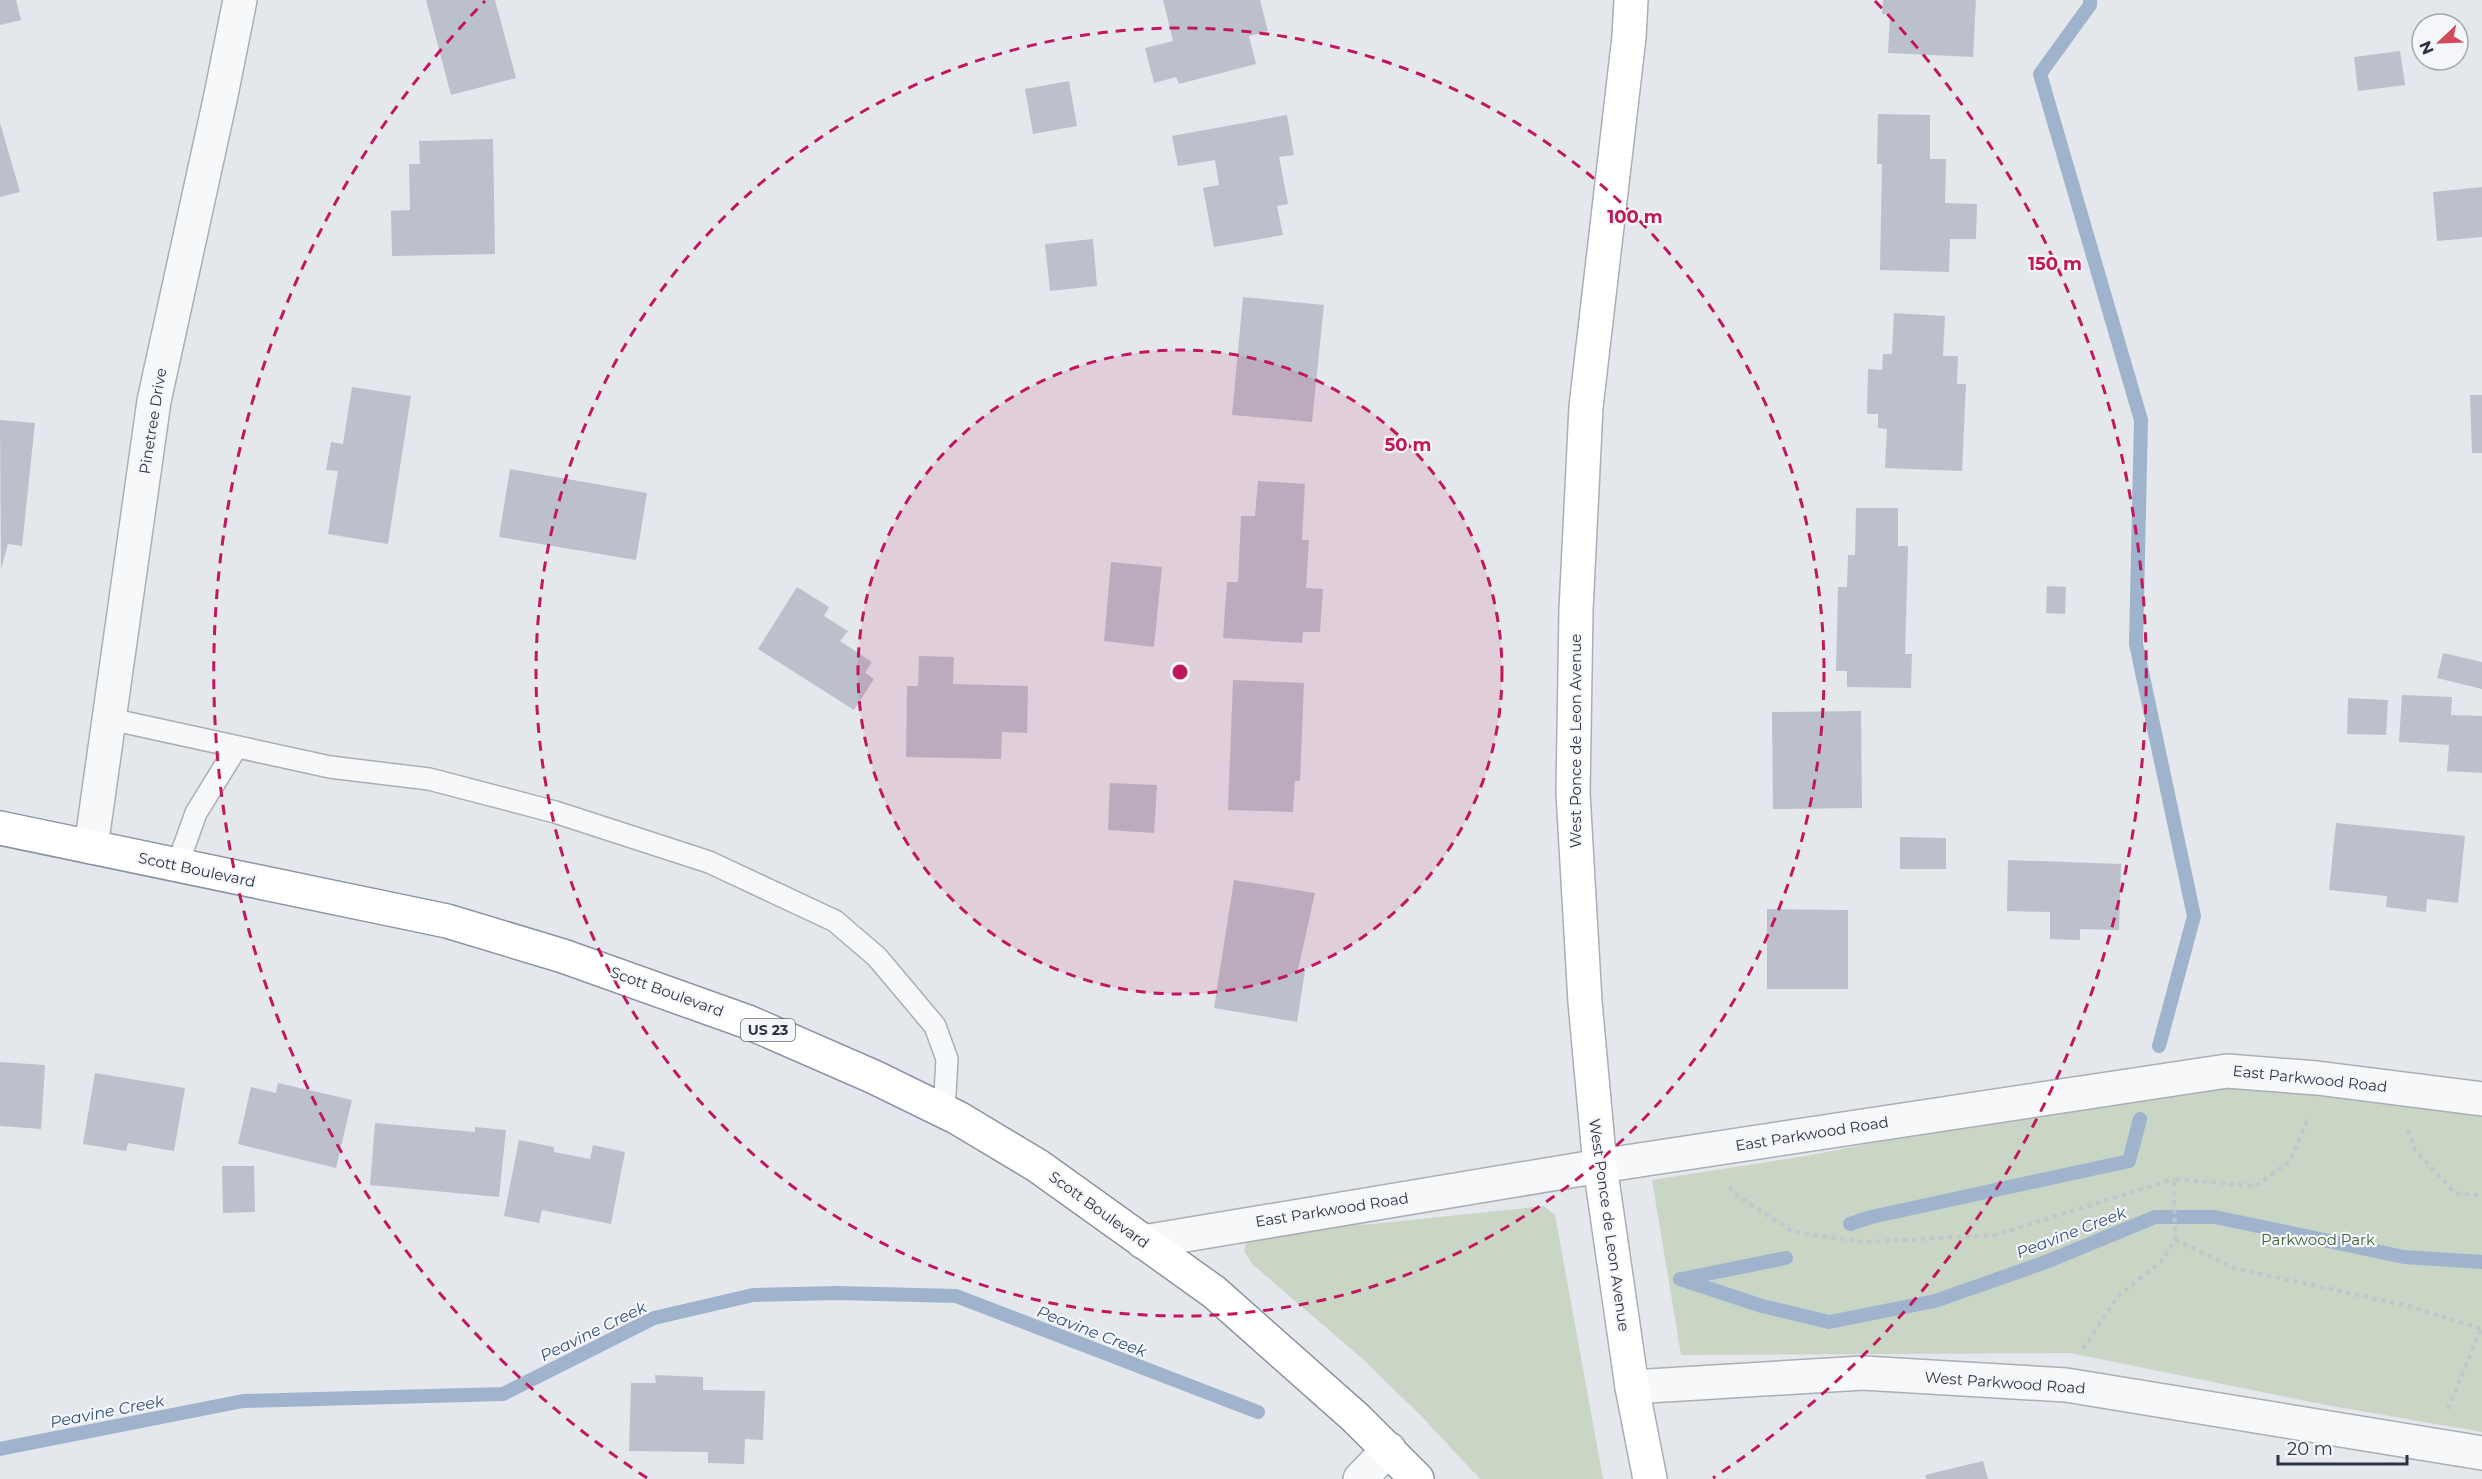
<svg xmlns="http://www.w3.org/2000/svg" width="2482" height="1479" font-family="Montserrat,sans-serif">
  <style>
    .green { fill: #c9d6c5 }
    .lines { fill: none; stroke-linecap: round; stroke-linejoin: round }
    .stream { stroke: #9fb4cc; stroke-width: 14 }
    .building { fill: #bbc0ca }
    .lane-casing { stroke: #a9aeb7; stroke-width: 24 }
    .street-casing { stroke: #a9aeb7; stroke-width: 36 }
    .secondary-casing { stroke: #a9aeb7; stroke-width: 36 }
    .highway-casing { stroke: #8b94a3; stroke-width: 36 }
    .path { stroke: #c2c5cb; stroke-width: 4; stroke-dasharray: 4.5 4.5; stroke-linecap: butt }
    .lane { stroke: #f7f8fa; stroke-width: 21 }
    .street { stroke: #f7f8fa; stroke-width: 33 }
    .secondary { stroke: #fff; stroke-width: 33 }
    .highway { stroke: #fff; stroke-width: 33 }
    .ring { fill: none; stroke: #c2185b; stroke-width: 3; stroke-dasharray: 10 8 }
    .labels { text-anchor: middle; stroke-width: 4.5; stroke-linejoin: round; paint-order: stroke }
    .shield { fill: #f4f6f9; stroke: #676e7b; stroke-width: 1.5 }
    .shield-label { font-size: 14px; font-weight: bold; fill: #2b3445 }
    .street-label { font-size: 15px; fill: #2b3445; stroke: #f4f6f9 }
    .park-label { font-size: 15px; fill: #3f6138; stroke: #f4f6f9 }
    .water-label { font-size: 16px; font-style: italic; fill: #34527a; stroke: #f4f6f9 }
    .centre { fill: #c2185b; stroke: #f4f6f9; stroke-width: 3 }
    .ring-label { font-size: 18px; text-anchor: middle; font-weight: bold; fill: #c2185b; stroke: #f4f6f9; stroke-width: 4.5; stroke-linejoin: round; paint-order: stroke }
  </style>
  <rect width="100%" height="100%" fill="#e4e7ec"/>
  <path class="green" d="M2227,1071L2482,1099V1432L2326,1405L2070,1353L1681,1355L1652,1180L1812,1155Z
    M1544,1206L1555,1215L1603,1479H1480L1423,1418L1365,1361L1252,1264L1244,1251L1247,1238L1260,1231L1372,1224Z"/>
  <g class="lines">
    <path class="stream" d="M2090,0V5L2040,74L2141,420L2136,644L2194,916L2159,1046
      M1850,1224L1871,1217L2129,1161L2140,1119
      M1680,1279L1762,1306L1829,1322L1935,1301L2046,1262L2155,1217H2215L2404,1257L2482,1262
      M1682,1279L1786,1258
      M0,1449L243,1401L503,1394L654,1318L753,1295L838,1293L956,1296L1258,1412"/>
  </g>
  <path class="building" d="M0,0H16L21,20L0,25Z
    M426,0H495L516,78L451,95Z
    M1163,0H1260L1268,31L1249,36L1256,64L1179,84L1176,77L1154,83L1145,48L1173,41Z
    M1883,0H1976L1973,57L1888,53L1890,14H1882Z
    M2400,51L2405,85L2358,91L2354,57Z
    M1069,81L1077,126L1033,134L1025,89Z
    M1878,114L1930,115V159H1946L1945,203L1977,204L1976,239H1950L1949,272L1880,270L1882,164H1877Z
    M1287,115L1294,155L1279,157L1288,204L1277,206L1283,235L1214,247L1203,188L1219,185L1215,160L1178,166L1172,136Z
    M0,123L20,192L0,197Z
    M493,139L495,254L392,256L391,211L410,210L409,164H420L419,141Z
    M2482,187V237L2437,241L2433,192Z
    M1093,239L1097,286L1050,291L1045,244Z
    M1243,297L1324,305L1312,422L1232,415Z
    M1894,313L1945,316L1943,356H1958L1957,384H1966L1962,471L1885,468L1887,429L1878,428V414H1867L1868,369L1882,370L1883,354H1892Z
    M352,387L411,396L388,544L328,534L338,471L326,470L331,442L343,444Z
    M2470,395H2482V453H2472Z
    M0,420L35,423L22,546L8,544L1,569Z
    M510,469L647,493L636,560L499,537Z
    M1258,481L1305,484L1302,540H1309L1306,588L1323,589L1320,632H1303L1302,643L1223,638L1227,582H1238L1241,516H1255Z
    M1856,508H1898V546H1908L1905,654H1912L1911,688L1847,687V671H1836L1838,587H1847L1848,555H1855Z
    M1111,562L1162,567L1154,647L1104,641Z
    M2047,586L2066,587L2065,614L2046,613Z
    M797,587L829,607L824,616L848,631L840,641L872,662L865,673L874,679L854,710L758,649Z
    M2443,653L2482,662V689L2437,678Z
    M919,656L954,657L953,684L1028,686L1027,733L1002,732L1001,759L906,757L907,686H918Z
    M1233,680L1304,683L1300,781H1295L1293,812L1228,810Z
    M2402,695L2452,697L2451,715L2482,716V773L2447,771L2449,745L2399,742Z
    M2348,698L2388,700L2386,735L2347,734Z
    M1861,711L1862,808L1773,809L1772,712Z
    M1110,783L1157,785L1154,833L1108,830Z
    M2336,823L2465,836L2458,903L2427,899L2426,912L2386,907L2387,896L2329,890Z
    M1900,837L1946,838V869H1900Z
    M2008,860L2121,864L2119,930L2080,929V940L2050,939V912L2007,911Z
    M1234,880L1315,893L1298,970L1305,971L1297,1022L1214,1008Z
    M1767,909L1848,910V989H1767Z
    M0,1062L45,1065L41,1129L0,1126Z
    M95,1073L185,1088L174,1151L128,1143L126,1151L83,1144Z
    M278,1083L352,1100L336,1168L238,1144L251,1087L276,1093Z
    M375,1123L475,1132V1127L506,1130L499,1197L370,1185Z
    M519,1140L554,1147V1152L590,1159L593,1145L625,1152L611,1224L542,1210L539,1223L504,1216Z
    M222,1166H254L255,1212L223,1213Z
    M655,1375L703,1377V1390L765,1391L763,1440L745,1439L744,1464L708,1463V1452L629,1451L631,1383H656Z
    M1983,1461L1988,1479H1926L1925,1475Z"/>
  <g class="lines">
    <defs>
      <path id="lane" d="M110,719L330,767L429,779L555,812L709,862L835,921L877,957L935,1026L947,1059L944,1112
        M177,866L196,813L236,748"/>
      <path id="street" d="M91,847L154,401L221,95L240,0
        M1143,1242L1600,1166L2227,1071L2317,1078L2482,1099
        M1632,1387L1863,1373L2066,1385L2482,1453
        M1360,1479L1389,1449"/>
      <path id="secondary" d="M1631,0L1629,37L1586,407L1576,610L1573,793L1585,1002L1600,1166L1632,1387L1650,1479"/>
      <path id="highway" d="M0,828L447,921L563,956L748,1022L874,1077L958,1118L1038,1166L1214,1292L1356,1418L1417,1479"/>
    </defs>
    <use href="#lane" class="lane-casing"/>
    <use href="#street" class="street-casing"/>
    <use href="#secondary" class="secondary-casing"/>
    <use href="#highway" class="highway-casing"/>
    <path class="path" d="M2408,1130L2415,1150L2455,1193L2482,1196
      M1729,1187L1738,1196L1793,1232L1865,1242L1995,1235L2174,1179
      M2175,1240L2234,1268L2408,1306L2482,1329
      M2083,1349L2118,1296L2161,1262L2175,1240L2174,1179L2256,1186L2290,1161L2309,1116
      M2448,1409L2481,1329"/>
    <use href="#lane" class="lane"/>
    <use href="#street" class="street"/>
    <use href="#secondary" class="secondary"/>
    <use href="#highway" class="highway"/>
  </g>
  <circle cx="1180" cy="672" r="322" fill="#c2185b" fill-opacity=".12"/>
  <g class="ring">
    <circle cx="1180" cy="672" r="322"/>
    <circle cx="1180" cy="672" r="644"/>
    <path d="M647 1478A966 966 0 0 1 485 1M1875 1A966 966 0 0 1 1713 1478"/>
  </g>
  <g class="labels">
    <rect class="shield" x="741" y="1019" width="54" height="22" rx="4.5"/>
    <g class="shield-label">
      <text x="768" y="1035">US 23</text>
    </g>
    <g class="street-label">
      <text transform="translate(153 421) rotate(-81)" y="5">Pinetree Drive</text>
      <text transform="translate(1576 741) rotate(-90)" y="5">West Ponce de Leon Avenue</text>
      <text transform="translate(197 870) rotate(12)" y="5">Scott Boulevard</text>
      <text transform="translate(667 992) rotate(20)" y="5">Scott Boulevard</text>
      <text transform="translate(2310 1079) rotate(6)" y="5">East Parkwood Road</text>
      <text transform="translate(1812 1134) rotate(-9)" y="5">East Parkwood Road</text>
      <text transform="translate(1099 1210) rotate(36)" y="5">Scott Boulevard</text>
      <text transform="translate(1332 1210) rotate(-9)" y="5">East Parkwood Road</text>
      <text transform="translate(1609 1225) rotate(82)" y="5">West Ponce de Leon Avenue</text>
      <text transform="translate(2005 1383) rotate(4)" y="5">West Parkwood Road</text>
    </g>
    <g class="park-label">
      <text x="2318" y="1245">Parkwood Park</text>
    </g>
    <g class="water-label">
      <text transform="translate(2071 1232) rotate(-21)" y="6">Peavine Creek</text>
      <text transform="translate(593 1331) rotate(-26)" y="6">Peavine Creek</text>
      <text transform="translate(1092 1331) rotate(21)" y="6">Peavine Creek</text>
      <text transform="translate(107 1411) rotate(-11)" y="6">Peavine Creek</text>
    </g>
  </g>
  <circle cx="1180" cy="672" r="9" class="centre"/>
  <g class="ring-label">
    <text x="1635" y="223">100 m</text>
    <text x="2055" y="270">150 m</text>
    <text x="1408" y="451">50 m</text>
  </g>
  <g transform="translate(2440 42) rotate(247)"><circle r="28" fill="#f4f6f9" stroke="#a4a8b1" stroke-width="1.5"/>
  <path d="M0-4.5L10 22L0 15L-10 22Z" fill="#d1495b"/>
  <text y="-9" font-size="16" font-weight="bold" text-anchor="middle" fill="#2b3445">N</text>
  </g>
  <path d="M2278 1455v9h129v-9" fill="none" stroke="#2b3445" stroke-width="3"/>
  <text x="2287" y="1455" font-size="18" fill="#2b3445" stroke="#f4f6f9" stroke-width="4.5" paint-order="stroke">20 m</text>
</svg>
